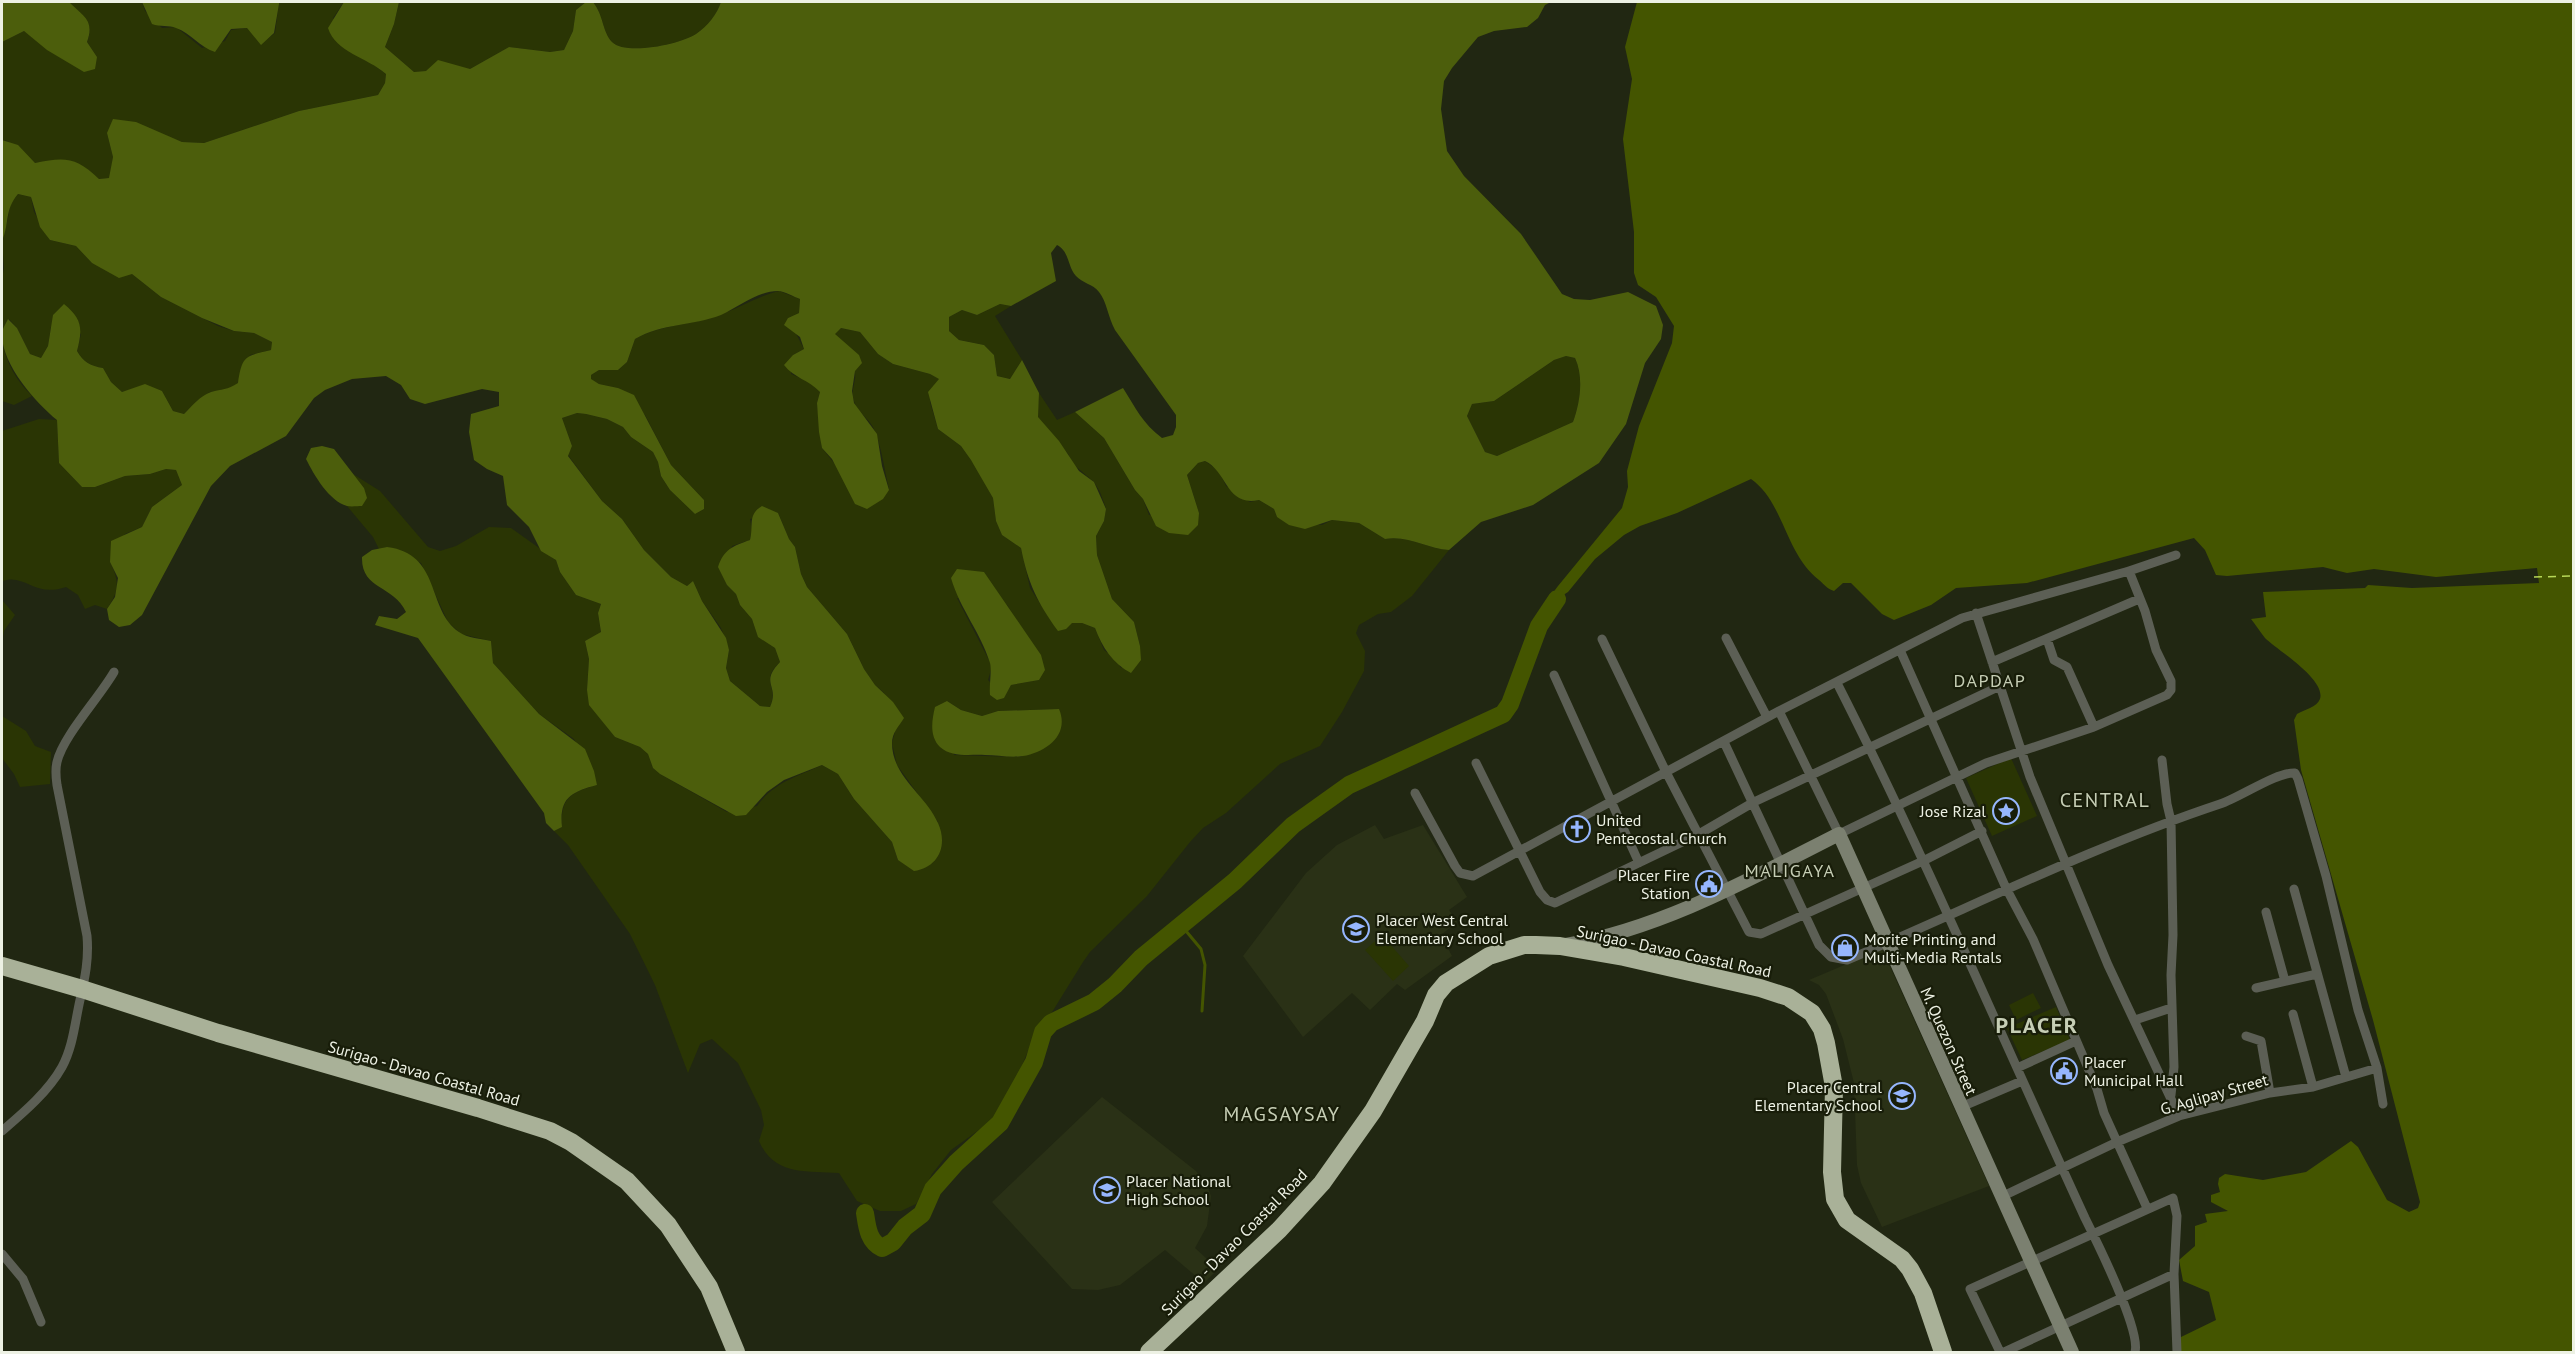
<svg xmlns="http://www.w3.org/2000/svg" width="2575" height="1354" font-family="'PT Sans',sans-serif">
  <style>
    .built { fill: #2a3116 }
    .green { fill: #2a3504; fill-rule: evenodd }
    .forest { fill: #4c5e0c; fill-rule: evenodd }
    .water { fill: #450 }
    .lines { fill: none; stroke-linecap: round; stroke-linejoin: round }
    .stream { stroke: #450; stroke-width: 3 }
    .river { stroke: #450; stroke-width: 18 }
    .ferry { stroke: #b7d857; stroke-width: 1.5; stroke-dasharray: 8 6; stroke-linecap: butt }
    .street { stroke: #5c5f55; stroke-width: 9 }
    .secondary { stroke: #7b8070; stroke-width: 14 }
    .highway { stroke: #a9b198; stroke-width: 18 }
    .labels { text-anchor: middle; stroke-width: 4.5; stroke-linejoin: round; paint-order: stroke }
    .poi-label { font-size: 16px; fill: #edf1e4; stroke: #181d09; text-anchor: start }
    .street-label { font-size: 16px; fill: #edf1e4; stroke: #181d09 }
    .neighbourhood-label { font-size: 18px; letter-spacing: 1.5px; fill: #c6ceb5; stroke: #181d09 }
    .quarter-label { font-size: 20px; letter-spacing: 1.5px; fill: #c6ceb5; stroke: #181d09 }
    .district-label { font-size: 22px; font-weight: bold; letter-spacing: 1.5px; fill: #c6ceb5; stroke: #181d09 }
  </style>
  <rect width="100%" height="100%" fill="#212712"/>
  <path class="built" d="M1375,825L1384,839L1423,825L1467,897L1449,910L1457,922L1441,935L1452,956L1405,990L1397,984L1370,1010L1352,993L1303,1037L1243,956L1306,873L1337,845Z
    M1882,949L1989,1186L1882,1227L1861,1183L1857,1165L1854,1083L1843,1039L1826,994L1819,985L1809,980Z
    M1102,1097L1196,1171L1206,1183L1211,1196L1207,1226L1195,1248L1218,1269L1204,1283L1165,1250L1120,1285L1098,1290L1072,1289L992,1202Z"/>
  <path class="green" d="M69,2H142L145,11L162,28L176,27L202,48L225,41L231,30L247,28L261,44L275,33L279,2H344L333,18L363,57L386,74L385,83L378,95L299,111L204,143L182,142L160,134L107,133L113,157L110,178L99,179C81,163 58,158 35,163L7,141L2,140V42L24,31L72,64L97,57L87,42C95,22 82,16 69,2Z
    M399,2H586L576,10L573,31L564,50L550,52L509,47L470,69L414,72L385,47L394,24Z
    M593,2H721C717,14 708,26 696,34C681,44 626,56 612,42C602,31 604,16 593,2Z
    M18,194L31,197L34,212L50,240L76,246L92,263L132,274L161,297L218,326L234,331L254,333L272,342L271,350L250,355L239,383L226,390L210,392L197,401L184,414L173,411L162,391L133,389L122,392L111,382L103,368C91,366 83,362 77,351L81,334L51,327L48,346L41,358L30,354L17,328L9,319L2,332V278L4,268L2,241L8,218L9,205Z
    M779,291L800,299L799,313L788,318L804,349L793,355L791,374L812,383L820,392L817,403L822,448L838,468L889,489C884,469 882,446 873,427C868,418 857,412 854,401C851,392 854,387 855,379C857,363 845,344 834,334L841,328L860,332L878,354L893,364L930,374L940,379L930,402L938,429L961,446L977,468L993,498L996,521L1002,535L1021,548L1030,588L1052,622L1082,623L1095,628L1104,650L1115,658L1121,668L1140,646L1134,622L1112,599L1097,555L1096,536L1104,521L1106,508L1100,492L1094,482L1073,464L1068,454L1037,417L1039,393L1057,420L1075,412L1104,438L1135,490L1143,499L1149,515L1199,513L1187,475L1198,463L1205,461L1219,471L1226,486L1250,502L1259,500L1274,509L1277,517L1322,525L1332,520L1359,523L1385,539C1409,535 1427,549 1449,550L1412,596L1391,612L1378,614L1359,625L1356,633L1365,651L1364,671L1342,712L1320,746L1280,764L1226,813L1203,828L1190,842L1147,896L1090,952L1083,962L1028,1051L1004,1108L990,1122L951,1150L932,1174L916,1204L901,1211H880L857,1201L839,1173C807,1171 774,1176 759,1141L764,1125L761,1110L738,1063L712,1039L700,1044L688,1073L655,985L630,934L568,845L554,831L562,827C560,798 571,792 597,785L574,739L539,714L493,663L491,641L461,634L448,622L421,563L387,547L379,549L373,537L347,506H362L364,488L353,474L380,491L428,547L440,551L456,546L489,527L511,528L556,560L560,572L576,595L601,604L598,613L601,633L585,641L589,659L587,690L599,716L615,737L640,747L648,754L653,768L660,774L727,812L757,806C774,782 797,777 822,765L838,774L854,799L892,842L898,860L938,822L897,765L892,743L895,732L884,693L875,685L864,669L847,634L807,587L801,574L795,547L789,539L778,513L750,519L752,530L750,540L732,546L727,585L736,594L740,605L752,619L758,636L775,648L780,662C759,682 779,685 770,707L760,706L730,681L726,668L729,650L721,628L702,601L693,581L687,586L671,577L644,550L622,519L602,501L568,455L572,446L562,418L577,413L586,414L607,419L623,427L631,437L653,452L658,462L661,476L670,490L695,514L704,509V500L671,465L645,415L618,388L599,384L591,380V375L599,370H618L627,362L635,339C662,324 693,325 722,314C741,307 758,296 779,291ZM957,598L1007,605L1017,622L1039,680L1011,685L1004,697L988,680L992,666ZM947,701L961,710L982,716L998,711L1059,709L1021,757L954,755Z
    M1000,304L1011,306L995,316L1022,360L1010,379L997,376L994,355L984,345L959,340L949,331V317L962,310L977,315Z
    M2,342C7,364 16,380 32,396L14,405L2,401Z
    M1566,356L1575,358C1584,377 1580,403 1573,422L1497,456L1485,452L1467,416L1472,404L1494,401L1554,360Z
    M39,419L57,420L59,463L82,487H95L125,476L150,474L166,469L176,470L182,485L152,507L142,527L125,534L110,562C120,582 119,591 107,609L95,605L85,609L78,595L66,587C34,598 26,573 2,581V431Z
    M2,600L15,615L4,631L2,643Z
    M2,716L26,731L35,746L51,752L50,784L20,787L14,774L2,758Z
    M2011,758L2037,816L1992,836L1966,778Z
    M1382,935L1409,966L1393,981L1365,950Z
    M2033,993L2041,1008L2016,1020L2009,1005Z
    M2056,1007L2070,1040L2022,1060L2007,1028Z"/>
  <path class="forest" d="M2,2H69C83,16 95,20 87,42L97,57L95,69L84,72L47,50L24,31L2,42Z
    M142,2H279V4L274,33L261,45L247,28L231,29L215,52C199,47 191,33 176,28C169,25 160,27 152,24Z
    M344,2H399L394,24L385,47L414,72L426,71L438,60L470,69L509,47L550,52L564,50L573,31L576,10L586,2H593C604,16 602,31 612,42C626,56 681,44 696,34C708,26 717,14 721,2H1551L1545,5L1538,18L1527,27L1494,31L1478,37L1452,68L1444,81L1441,109L1447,151L1464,176L1521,234L1562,294L1574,299L1590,300L1628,292L1656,306L1663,325L1661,339L1645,363L1626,424L1599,463L1533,505L1481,522L1449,550C1427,549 1409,535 1385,539L1359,523L1332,520L1305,529L1289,525L1277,517L1274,509L1259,500C1226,507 1228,472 1205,461L1198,463L1187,475L1199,513L1198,525L1188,535L1169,533L1156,526L1143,499L1135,490L1104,438L1075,412L1123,388C1135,407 1143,424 1162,438L1173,435L1176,427V415L1115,330C1108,317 1107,302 1099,292C1093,284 1082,283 1076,276C1067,266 1070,252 1057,245L1051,253L1056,281L1011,306L1000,304L977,315L962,310L949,317V331L959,340L984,345L994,355L997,376L1010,379L1022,360L1039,393L1038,417L1059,441L1079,471L1094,482L1106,509L1104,521L1096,536L1097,555L1112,599L1134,622L1140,646L1141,660L1131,673C1113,664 1102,647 1095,628L1082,623H1072L1066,629L1058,631C1037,602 1028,583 1021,548L1002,535L996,521L993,498L971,460L961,446L938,429L928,392L939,379L930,374L893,364L878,354L860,332L841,328L835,334L859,355L862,363L855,371L852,391L854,403L877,434L882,466L889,490L883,499L867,509L855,504L832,459L822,448L819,432L817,403L820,392C809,380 794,378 784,365L793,355L804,349L800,337L784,325L788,318L799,313L800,299C794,297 784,291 778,291C758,291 739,307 721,315C692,326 663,323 635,339L627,362L618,370H599L591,375V379L599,384L618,388L634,395L671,465L704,500V509L695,514L670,490L661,476L658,462L653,452L631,437L623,427L607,419L586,414L577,413L562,418L572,446L568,456L602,501L622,519L644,550L671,577L687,586L693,581L702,601L726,638L729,650L726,668L730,681L760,706L770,707C780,685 759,684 780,662L775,648L758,637L752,619L740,605L736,594L727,585L718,567C724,549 733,546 750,540C754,525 747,515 762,506L778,513L789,539L795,547L801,574L807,587L847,634L864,669L875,685L893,702L904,718C899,726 892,733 892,743C892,777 926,795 938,823C948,845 939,867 914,871L898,860L892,842L854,799L838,774L822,765L784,780L767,792L746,815L736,816L660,774L653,768L648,754L640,747L615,737L589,705L587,690L589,659L585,641L601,632L598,613L601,604L576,595L560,572L556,560L541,551L529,527L507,505L503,476L487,469L474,460L469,432L471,414L499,406V392L482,389L425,404L410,399L401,385L386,376L352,379L325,390L314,398L286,436L230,466L211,486L142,615L130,625L119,627L109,620L107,609L115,597L118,578L110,562L111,541L142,527L152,507L182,485L176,470L166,469L150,474L125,476L95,487H82L59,463L57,420C36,403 0,363 2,332C3,328 6,323 8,319L17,328L30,354L41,358L48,346L53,315L64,304C82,319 83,328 77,351C83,362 91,366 103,368L111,382L122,392L145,384L162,391L173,411L184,414C192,406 200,396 211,392C222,389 227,390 238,383C242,356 245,356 271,350L272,342L254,333L234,331L202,318L161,297L132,274L119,278L92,263L76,246L50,240L40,227L31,197L18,194C4,211 10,222 2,241V140L18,145L35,163C65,157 76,157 99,179L109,178L113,157L107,133L113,119L136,122L182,142L204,143L299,111L378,95L385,83L386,74C367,57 336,53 328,28ZM1566,356L1575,358C1584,377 1580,403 1573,422L1497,456L1485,452L1467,416L1472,404L1494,401L1554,360Z
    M322,446L334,449L364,488L367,498L362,506C358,506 351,507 347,506C329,501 314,475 306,459L311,448Z
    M387,547C442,554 426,609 459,632C467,638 482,639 491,641L493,663L539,714L585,749L594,771L597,785C571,792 559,798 562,827L554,831L546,823L544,813L418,638L375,625L379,616L397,619L406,612C394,585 361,590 362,557L372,550Z
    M957,569L984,572L1041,655L1045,670L1039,680L1011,685L1004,698L997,700L990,695C989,686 992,670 990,663C981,633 960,609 951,578Z
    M947,701L961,710L982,716L998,711L1059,709C1070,735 1046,752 1023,756C1011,758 997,755 985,755C970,754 952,758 940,747C929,736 932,720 935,707Z"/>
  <path class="water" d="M1637,2H2573V1352H2181V1337L2216,1320L2209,1292L2183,1281L2179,1260L2195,1246V1226L2207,1222L2205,1214L2228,1211L2211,1202V1195L2220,1192L2218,1184L2219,1178L2225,1174L2263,1180L2306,1172L2351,1141L2358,1147L2387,1200L2409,1212L2418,1208L2420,1202L2373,1020L2301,770L2294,720L2297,714C2304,710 2317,707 2320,699C2326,679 2277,650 2265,638C2260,632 2256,625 2251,619L2266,617L2263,592L2365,588L2368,585L2412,588L2539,583L2537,568L2436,577L2374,569L2347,573L2323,567L2227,576L2216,575L2205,550L2194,538L2027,583L1956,588L1931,605L1894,620L1882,614L1851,583H1843L1834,591C1827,589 1824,584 1819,580C1785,554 1784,502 1751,479L1677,513L1640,526L1624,535L1595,559L1568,592L1557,599L1555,590L1558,586L1622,508L1628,487L1627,471L1639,426L1672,343L1674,326L1656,297L1638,285L1634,273V232L1623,139L1632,79L1625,47Z"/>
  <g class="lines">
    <path class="stream" d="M1181,925L1201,949L1205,965L1202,1011"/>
    <path class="river" d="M865,1213C867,1226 868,1241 882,1248L893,1242L905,1227L922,1214L933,1189L956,1163L1000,1123L1034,1062L1043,1032L1051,1023L1094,1002L1115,985L1141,958L1235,881L1293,825L1349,785L1503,714L1510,704L1539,626L1557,599"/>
    <path class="ferry" d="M2534,577L2574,576"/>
    <path class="street" d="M1976,613L2030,777L2108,965L2179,1116
      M1726,638L1767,717
      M1602,639L1666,772L1749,932L1761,934L1923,861L1982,831
      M2047,639L2054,660L2067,667L2094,727
      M1900,650L2006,888L2033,939L2097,1089L2104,1113L2147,1208
      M1992,662L2139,599
      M1554,675L1639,863
      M1837,683C1926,858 2003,1040 2085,1218C2097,1242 2141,1331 2135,1352
      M1779,711L1839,834L1986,763L2094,727L2167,695L2171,690V681L2156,650L2145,611L2129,571
      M1724,742L1819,945L1831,957L1847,960C1972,907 2091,847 2220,804C2241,797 2276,772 2295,773L2298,779L2326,876L2358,1010L2377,1068L2383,1104
      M2162,760L2167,804L2171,821L2173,935L2171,975L2174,1067L2171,1095
      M1476,763L1540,892L1547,900L1555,903L1699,834L1754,802L2000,686
      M1415,793L1455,866L1460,873L1473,876L1779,711L1962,618L2129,571L2176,555
      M2294,889L2346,1077
      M2266,912L2285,981
      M2256,988L2317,974
      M2293,1014L2313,1087
      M2135,1020L2171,1008
      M2246,1036L2261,1041L2270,1093
      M2017,1068L2076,1041
      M1961,1107L2022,1081
      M2,1131C23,1113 48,1092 62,1067C73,1047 75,1022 80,1000C85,978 89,959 87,936L57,785C56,778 55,770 57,762C63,736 99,698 114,672
      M2001,1197L2117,1142L2179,1116L2270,1093L2313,1087L2377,1068
      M2,1254L23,1279L41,1322
      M2000,1352L1970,1289L2173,1198L2177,1216L2174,1274L2177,1352
      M2004,1352L2174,1274"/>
    <path class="secondary" d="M1566,945C1663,928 1752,878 1839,834L2072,1352"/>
    <path class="highway" d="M2,966L82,989L218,1033L478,1108L550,1131L571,1142L627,1181L668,1225L709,1287L736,1352
      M1149,1352L1279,1230L1322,1183L1373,1111L1425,1021L1436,995L1446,983L1489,956L1524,945H1536L1560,946L1624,957L1760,988L1788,997L1812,1013L1822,1029L1826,1043L1834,1087L1832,1172L1835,1199L1847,1220L1902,1259L1910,1269L1923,1293L1943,1352"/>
  </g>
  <defs>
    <symbol id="sight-ring" viewBox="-11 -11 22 22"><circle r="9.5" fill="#181d09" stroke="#96b6fd" stroke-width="1.5"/><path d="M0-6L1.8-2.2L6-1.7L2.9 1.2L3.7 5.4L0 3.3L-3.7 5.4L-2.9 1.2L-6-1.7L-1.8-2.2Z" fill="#96b6fd"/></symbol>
    <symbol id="church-ring" viewBox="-11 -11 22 22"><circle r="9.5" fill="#181d09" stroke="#96b6fd" stroke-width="1.5"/><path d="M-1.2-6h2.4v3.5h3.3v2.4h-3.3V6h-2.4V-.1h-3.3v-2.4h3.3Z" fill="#96b6fd"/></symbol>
    <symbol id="civic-ring" viewBox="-11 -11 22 22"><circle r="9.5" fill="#181d09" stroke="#96b6fd" stroke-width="1.5"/><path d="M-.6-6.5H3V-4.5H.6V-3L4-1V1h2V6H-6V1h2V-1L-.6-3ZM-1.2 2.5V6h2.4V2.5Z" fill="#96b6fd"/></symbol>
    <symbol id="school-ring" viewBox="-11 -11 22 22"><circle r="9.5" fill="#181d09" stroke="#96b6fd" stroke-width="1.5"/><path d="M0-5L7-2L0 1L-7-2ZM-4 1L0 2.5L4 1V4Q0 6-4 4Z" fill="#96b6fd"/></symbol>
    <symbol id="shop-ring" viewBox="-11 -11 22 22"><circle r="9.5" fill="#181d09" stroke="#96b6fd" stroke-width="1.5"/><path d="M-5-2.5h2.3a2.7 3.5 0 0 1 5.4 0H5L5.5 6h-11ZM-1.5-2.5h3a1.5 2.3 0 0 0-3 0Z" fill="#96b6fd"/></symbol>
  </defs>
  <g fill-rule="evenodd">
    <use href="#sight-ring" x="1991" y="796" width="30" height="30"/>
    <use href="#church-ring" x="1562" y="814" width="30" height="30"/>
    <use href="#civic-ring" x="1694" y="869" width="30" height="30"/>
    <use href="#school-ring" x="1341" y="914" width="30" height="30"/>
    <use href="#shop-ring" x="1830" y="933" width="30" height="30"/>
    <use href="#civic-ring" x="2049" y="1056" width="30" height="30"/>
    <use href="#school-ring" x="1887" y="1081" width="30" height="30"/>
    <use href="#school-ring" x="1092" y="1175" width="30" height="30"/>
  </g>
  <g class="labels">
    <g class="poi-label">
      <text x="1986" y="817" text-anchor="end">Jose Rizal</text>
      <text x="1596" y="826">United<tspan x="1596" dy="18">Pentecostal Church</tspan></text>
      <text x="1690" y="881" text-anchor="end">Placer Fire<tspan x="1690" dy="18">Station</tspan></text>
      <text x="1376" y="926">Placer West Central<tspan x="1376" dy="18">Elementary School</tspan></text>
      <text x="1864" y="945">Morite Printing and<tspan x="1864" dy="18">Multi-Media Rentals</tspan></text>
      <text x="2084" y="1068">Placer<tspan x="2084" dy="18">Municipal Hall</tspan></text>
      <text x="1882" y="1093" text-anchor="end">Placer Central<tspan x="1882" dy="18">Elementary School</tspan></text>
      <text x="1126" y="1187">Placer National<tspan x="1126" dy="18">High School</tspan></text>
    </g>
    <g class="street-label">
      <text transform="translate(1674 951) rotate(12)" y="6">Surigao - Davao Coastal Road</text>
      <text transform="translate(1949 1041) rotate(66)" y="6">M. Quezon Street</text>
      <text transform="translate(424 1073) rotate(16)" y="6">Surigao - Davao Coastal Road</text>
      <text transform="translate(2214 1094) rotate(-16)" y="6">G. Aglipay Street</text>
      <text transform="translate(1234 1242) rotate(-45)" y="6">Surigao - Davao Coastal Road</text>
    </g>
    <g class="neighbourhood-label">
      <text x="1990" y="687">DAPDAP</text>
      <text x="1790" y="877">MALIGAYA</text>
    </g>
    <g class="quarter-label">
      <text x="2105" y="807">CENTRAL</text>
      <text x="1282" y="1121">MAGSAYSAY</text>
    </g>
    <g class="district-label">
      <text x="2037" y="1033">PLACER</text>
    </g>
  </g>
  <rect width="2575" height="1354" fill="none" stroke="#edf1e4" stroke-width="6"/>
</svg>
